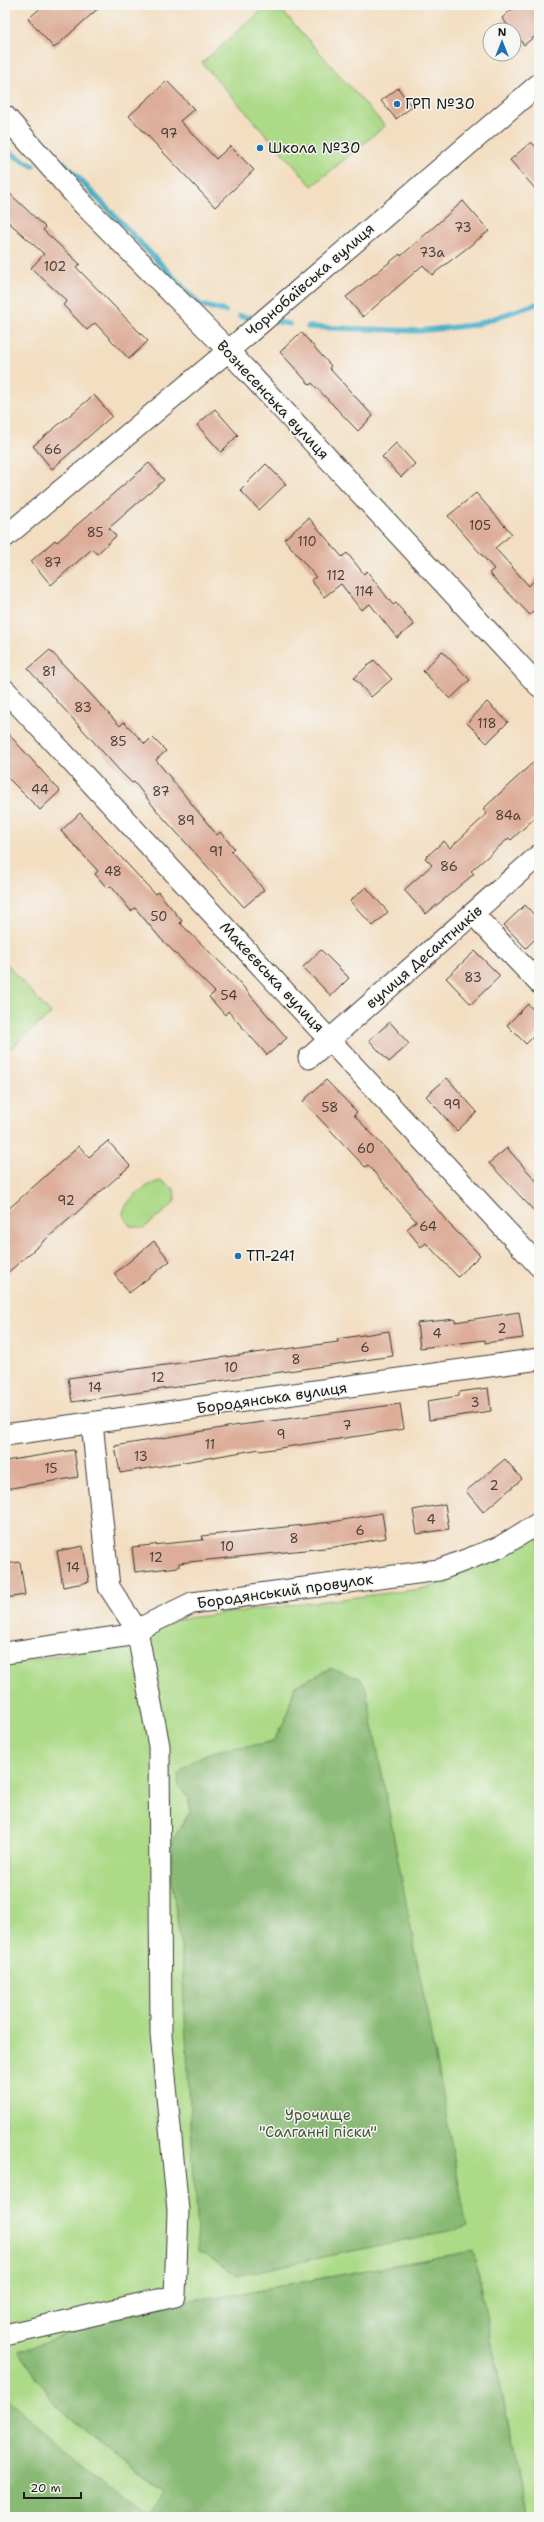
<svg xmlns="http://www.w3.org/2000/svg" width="544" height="2522" font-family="'Shantell Sans',sans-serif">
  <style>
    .green { fill: #acda87; stroke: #647b52; fill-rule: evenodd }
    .forest { fill: #89ba74; stroke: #526b48 }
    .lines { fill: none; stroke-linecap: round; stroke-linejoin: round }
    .stream { stroke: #48b0c7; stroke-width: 5.5 }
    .building { fill: #ddad99 }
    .minor-casing { stroke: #3c3935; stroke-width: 23 }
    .minor { stroke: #fff; stroke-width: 21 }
    .poi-dot { fill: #1f6fb2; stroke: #f6f6f2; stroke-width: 1.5 }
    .labels { text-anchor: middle; stroke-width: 3; stroke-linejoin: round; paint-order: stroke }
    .number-label { font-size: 13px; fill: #4c403b }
    .poi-label { font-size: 15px; fill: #1c1c1c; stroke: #f6f6f2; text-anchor: start }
    .street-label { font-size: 15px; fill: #1c1c1c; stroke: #f6f6f2 }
    .park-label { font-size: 15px; fill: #47553c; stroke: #f6f6f2 }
  </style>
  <rect width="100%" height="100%" fill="#f6f6f2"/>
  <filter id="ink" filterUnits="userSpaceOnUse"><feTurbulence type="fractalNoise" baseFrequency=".025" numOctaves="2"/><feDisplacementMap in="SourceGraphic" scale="8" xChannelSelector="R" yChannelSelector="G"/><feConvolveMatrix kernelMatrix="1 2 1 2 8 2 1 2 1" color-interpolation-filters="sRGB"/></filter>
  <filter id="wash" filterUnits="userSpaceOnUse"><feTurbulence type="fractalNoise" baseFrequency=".012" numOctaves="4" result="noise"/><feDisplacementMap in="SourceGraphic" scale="16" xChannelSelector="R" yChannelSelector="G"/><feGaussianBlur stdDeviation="0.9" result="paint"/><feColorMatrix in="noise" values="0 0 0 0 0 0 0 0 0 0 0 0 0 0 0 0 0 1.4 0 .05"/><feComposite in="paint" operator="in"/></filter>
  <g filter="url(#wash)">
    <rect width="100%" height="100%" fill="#f3dec1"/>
    <path class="green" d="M268,5H277L385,126L312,186L202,63Z
      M5,962L51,1014L5,1053V1027L8,1023L5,1021Z
      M161,1181L174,1189L175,1199L173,1204L144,1228L130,1226L123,1214C125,1200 147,1183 161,1181Z
      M539,1535V2517H527L473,2251L230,2295L147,2306L56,2406L164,2492L151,2513L85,2470L5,2396V1665L127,1643L179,1619L429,1588ZM295,1686L189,2081L181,1947L170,1866L182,1824L191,1811L188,1795L255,1746L273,1741L285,1721Z"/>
    <path class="forest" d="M331,1668L360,1678L366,1689L467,2227L238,2275L198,2251L181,1947L170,1866L173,1840L191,1811L188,1796L179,1786L178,1775C204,1743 237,1751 273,1741L285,1721L295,1686Z
      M473,2251L527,2517H5V2396L85,2470L151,2512L164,2492L56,2406L19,2351L147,2306L230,2295Z"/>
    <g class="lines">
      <path class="stream" d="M5,150L33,166
        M64,163L200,305L225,311
        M240,316L255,318
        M274,321L289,324
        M308,327L418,331L474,325L539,303"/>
    </g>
    <g id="blocks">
      <path class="building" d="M44,5H102L54,48L28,19Z
        M517,5H539V33L524,45L502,18Z
        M167,81L194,109L180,121L216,159L230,146L254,170L215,207L129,116Z
        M398,88L412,107L396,119L381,101Z
        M531,142L539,150V193L510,160Z
        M5,189L45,227L43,230L80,264L76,267L148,341L129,359L95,323L87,330L63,305L67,301L31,268L44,254L5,219Z
        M463,201L489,231L432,275L423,265L363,317L346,297L400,254L401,256Z
        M301,332L331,366L329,368L373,416L358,431L312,383L310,385L280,352Z
        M94,395L112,416L52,469L33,446Z
        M215,409L238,435L221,452L197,425Z
        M396,443L415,464L401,477L382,457Z
        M149,463L164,480L109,528L116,536L97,554L92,549L51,585L31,561L55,540L57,542Z
        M266,464L286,484L259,510L240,490Z
        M476,493L512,534L495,548L529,586L539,575V605L530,615L489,573L494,569L448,516Z
        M309,518L342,557L347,553L364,574L367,571L393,605L396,603L414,625L397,638L370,604L361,610L341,584L324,597L311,580L316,577L284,539Z
        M50,650L120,726L124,722L145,744L152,737L166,751L156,760L217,835L220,832L234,848L231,851L264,890L244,907L158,812L134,782L132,783L119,770L28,669Z
        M442,651L470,680L450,699L423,671Z
        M374,660L392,679L371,697L354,678Z
        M487,702L508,722L487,743L467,723Z
        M5,730L60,791L40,810L5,775Z
        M539,757V814L511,840L509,838L471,871L474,874L426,914L404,890L432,865L425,858L444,841L450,848L487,814L483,809Z
        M80,813L155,894L158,892L182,921L180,923L234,976L287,1038L267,1055L228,1011L225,1015L209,997L215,992L161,939L135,908L131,911L111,886L107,888L95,874L98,871L61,831Z
        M366,887L388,912L373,926L350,901Z
        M525,905L539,920V935L526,948L504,925Z
        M321,950L349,978L331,996L303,967Z
        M475,951L500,976L471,1004L446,978Z
        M528,1004L539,1016V1031L526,1044L507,1025Z
        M390,1022L409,1044L389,1062L369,1040Z
        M447,1078L477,1112L457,1131L426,1096Z
        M326,1080L357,1112L354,1115L403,1167L449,1224L480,1255L458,1277L426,1243L421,1247L407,1229L416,1221L368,1165L365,1167L303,1101Z
        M108,1141L130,1166L5,1275V1212L79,1146L89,1157Z
        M507,1148L539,1184V1216L489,1163Z
        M154,1241L170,1261L129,1293L114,1274Z
        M519,1312L523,1338L485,1343V1340L420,1348L417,1323L455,1319V1322Z
        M389,1331L393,1356L72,1402L68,1378L338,1342L337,1339Z
        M488,1388L491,1411L429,1420L427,1401L459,1396V1392Z
        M400,1404L404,1429L260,1451V1449L120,1473L115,1446L233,1426Z
        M74,1450L78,1477L5,1489V1461Z
        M505,1459L522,1479L483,1512L466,1491Z
        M445,1504L449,1529L417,1534L413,1510Z
        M382,1513L386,1538L334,1547L179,1563V1567L135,1572L132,1547L203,1540L202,1536L332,1522Z
        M83,1546L89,1582L63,1587L57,1551Z
        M20,1562L25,1595L5,1598V1564Z"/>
    </g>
  </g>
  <g filter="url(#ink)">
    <use href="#blocks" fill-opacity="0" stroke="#3c3935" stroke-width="1"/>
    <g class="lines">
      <defs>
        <path id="minor" d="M5,116L84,205L221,343L539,686
          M5,537L228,351L539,84
          M5,690L539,1266
          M473,914L539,983
          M309,1058L539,855
          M5,1435L539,1359
          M5,1653L124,1636L192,1603L439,1570L500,1547L539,1523
          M5,2335L175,2296L178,2210L161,2035L159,1746L137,1630L109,1587L92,1423"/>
      </defs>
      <use href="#minor" class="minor-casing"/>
      <use href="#minor" class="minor"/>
    </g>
  </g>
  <g class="poi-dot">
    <circle cx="397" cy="104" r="4"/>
    <circle cx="260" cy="148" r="4"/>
    <circle cx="238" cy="1256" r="4"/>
  </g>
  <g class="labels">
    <g class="number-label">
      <text x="169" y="138">97</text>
      <text x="463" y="232">73</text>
      <text x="432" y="257">73а</text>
      <text x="55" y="271">102</text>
      <text x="53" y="454">66</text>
      <text x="480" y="530">105</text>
      <text x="95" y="537">85</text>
      <text x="307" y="546">110</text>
      <text x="53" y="567">87</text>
      <text x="336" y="580">112</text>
      <text x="364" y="596">114</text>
      <text x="49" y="676">81</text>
      <text x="83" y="712">83</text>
      <text x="487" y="728">118</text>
      <text x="118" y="746">85</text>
      <text x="40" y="794">44</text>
      <text x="161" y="796">87</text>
      <text x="508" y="820">84а</text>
      <text x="186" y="825">89</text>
      <text x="216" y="856">91</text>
      <text x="449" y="871">86</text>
      <text x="113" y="876">48</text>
      <text x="159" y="921">50</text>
      <text x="473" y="982">83</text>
      <text x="229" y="1000">54</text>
      <text x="452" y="1109">99</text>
      <text x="330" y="1112">58</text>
      <text x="366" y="1153">60</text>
      <text x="66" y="1205">92</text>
      <text x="428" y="1231">64</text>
      <text x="502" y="1333">2</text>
      <text x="437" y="1338">4</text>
      <text x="365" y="1352">6</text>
      <text x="296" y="1364">8</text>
      <text x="231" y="1372">10</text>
      <text x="158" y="1382">12</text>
      <text x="95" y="1392">14</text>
      <text x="475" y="1407">3</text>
      <text x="347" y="1430">7</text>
      <text x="281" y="1439">9</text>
      <text x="210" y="1449">11</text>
      <text x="141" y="1461">13</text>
      <text x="51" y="1473">15</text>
      <text x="494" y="1490">2</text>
      <text x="431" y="1524">4</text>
      <text x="360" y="1535">6</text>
      <text x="294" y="1543">8</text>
      <text x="227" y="1551">10</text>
      <text x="156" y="1562">12</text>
      <text x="73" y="1572">14</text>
    </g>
    <g class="poi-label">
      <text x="405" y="109">ГРП №30</text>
      <text x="268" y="153">Школа №30</text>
      <text x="246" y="1261">ТП-241</text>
    </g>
    <g class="street-label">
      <text transform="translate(310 280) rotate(-41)" y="5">Чорнобаївська вулиця</text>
      <text transform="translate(273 400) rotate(47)" y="5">Вознесенська вулиця</text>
      <text transform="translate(424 957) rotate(-41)" y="5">вулиця Десантників</text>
      <text transform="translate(272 977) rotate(47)" y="5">Макеєвська вулиця</text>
      <text transform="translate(272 1398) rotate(-8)" y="5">Бородянська вулиця</text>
      <text transform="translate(285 1591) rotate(-8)" y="5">Бородянський провулок</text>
    </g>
    <g class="park-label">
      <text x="318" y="2120">Урочище<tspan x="318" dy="17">"Салганні піски"</tspan></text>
    </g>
  </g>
  <rect width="544" height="2522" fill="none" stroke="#f6f6f2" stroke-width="20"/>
  <g transform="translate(502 42)"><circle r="19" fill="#f6f6f2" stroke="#9f9f9c"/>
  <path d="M0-3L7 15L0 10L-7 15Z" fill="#1f6fb2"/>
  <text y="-6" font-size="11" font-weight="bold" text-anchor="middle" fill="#1c1c1c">N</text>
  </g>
  <path d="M24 2492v6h57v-6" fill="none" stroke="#1c1c1c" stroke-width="2"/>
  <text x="30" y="2492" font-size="12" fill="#1c1c1c" stroke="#f6f6f2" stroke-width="3" paint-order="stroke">20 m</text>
</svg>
